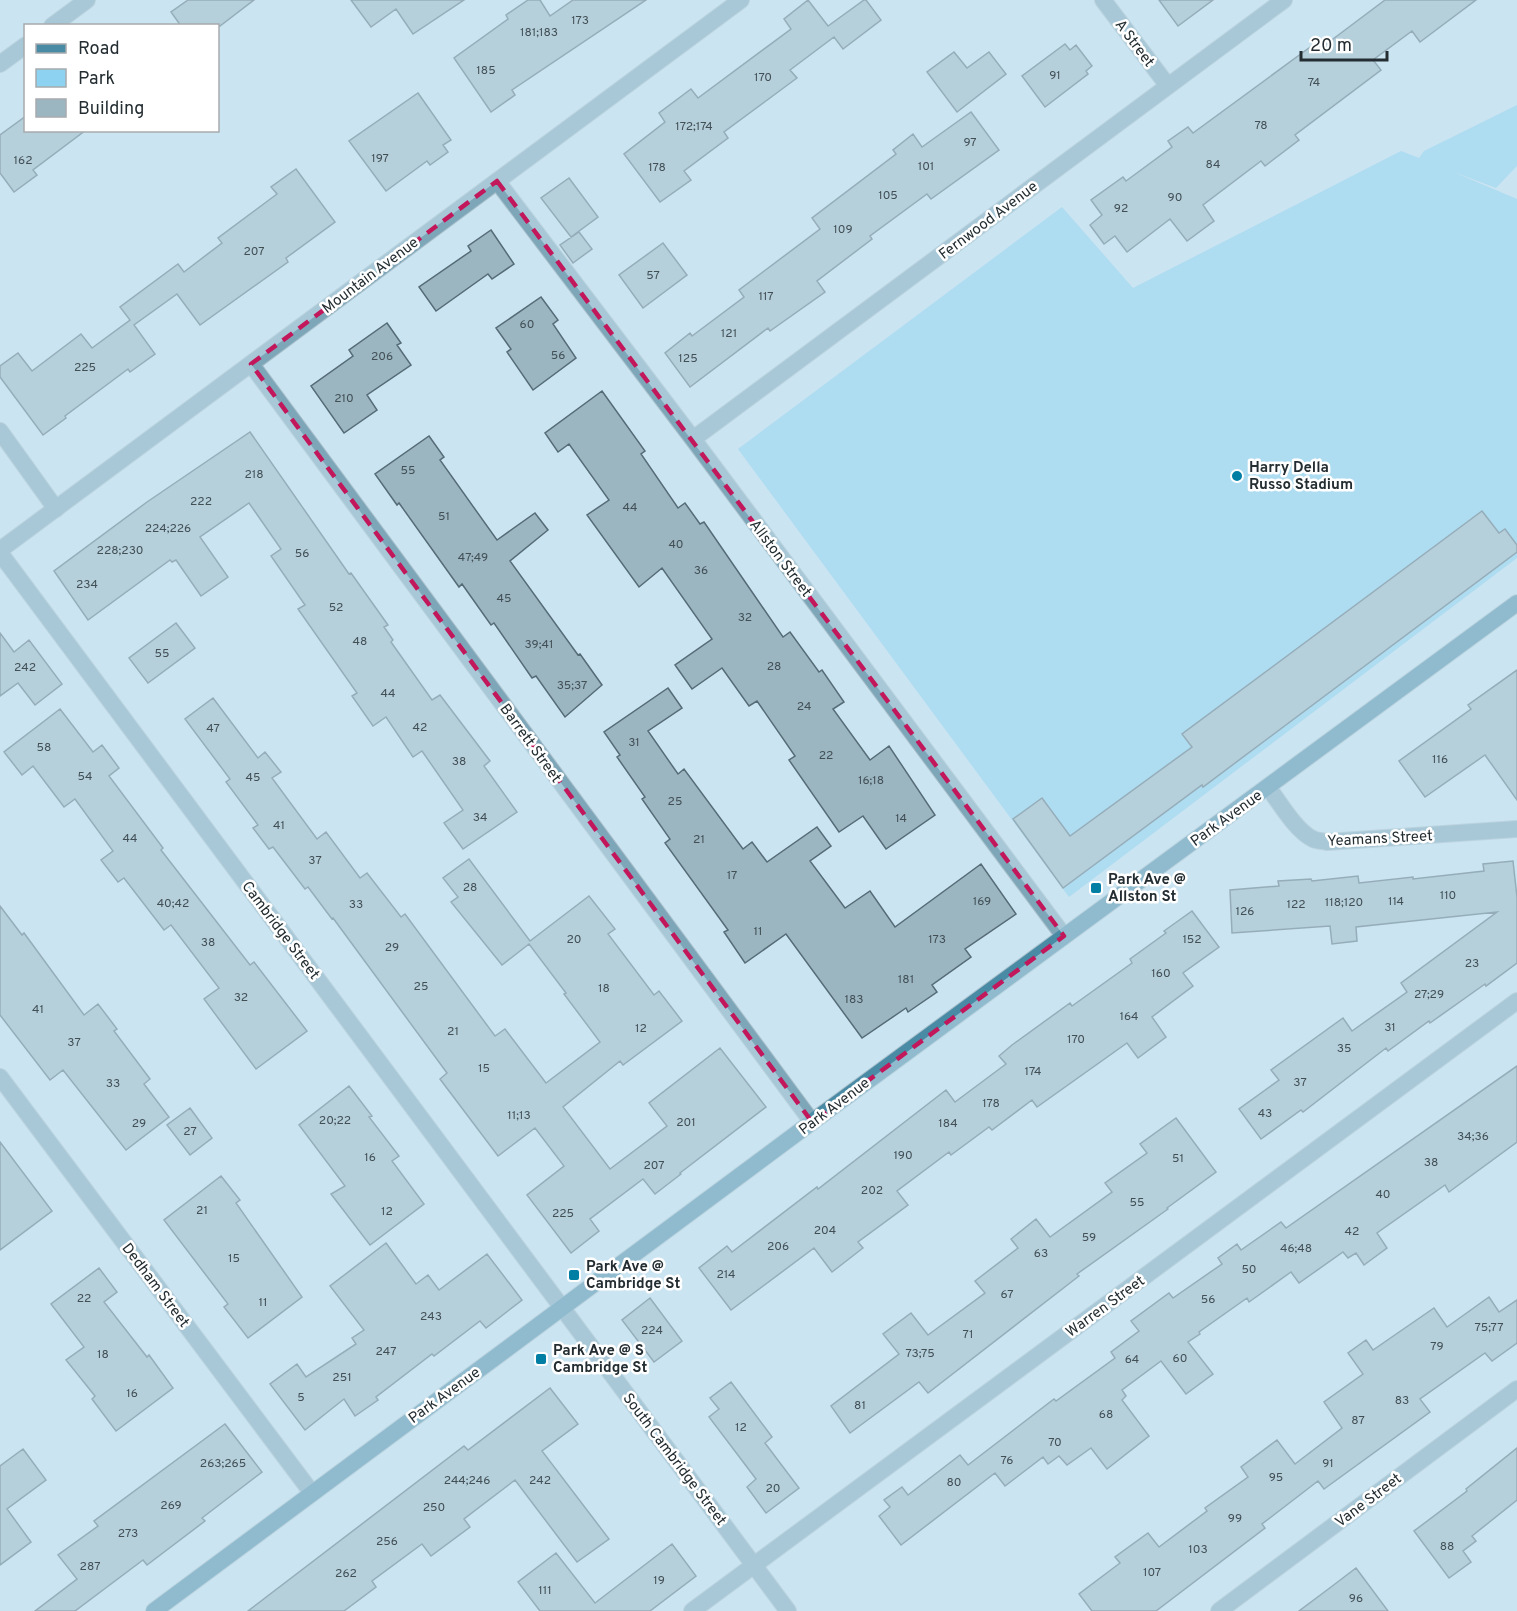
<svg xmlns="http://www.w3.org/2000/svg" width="1517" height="1611" font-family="Overpass,sans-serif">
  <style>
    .green { fill: #8dd2f1 }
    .building { fill: #9bb5c1; stroke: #556c77; stroke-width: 1.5 }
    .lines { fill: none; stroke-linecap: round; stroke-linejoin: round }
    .minor-casing { stroke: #a9c0cb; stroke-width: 18 }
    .tertiary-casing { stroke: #a9c0cb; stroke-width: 18 }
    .secondary-casing { stroke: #a9c0cb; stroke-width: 18 }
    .minor { stroke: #7ea6b9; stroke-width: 16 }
    .tertiary { stroke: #7ea6b9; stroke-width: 16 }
    .secondary { stroke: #498aa5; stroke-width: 16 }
    .marked { fill: none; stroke: #c2185b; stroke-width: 4.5; stroke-dasharray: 12 8; stroke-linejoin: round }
    .poi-dot { fill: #017ea4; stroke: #fff; stroke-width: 2 }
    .labels { text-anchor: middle; stroke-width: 5; stroke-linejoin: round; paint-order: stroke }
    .number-label { font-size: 12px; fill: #425056 }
    .street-label { font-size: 15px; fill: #242e32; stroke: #fff }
    .poi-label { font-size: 15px; font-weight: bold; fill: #242e32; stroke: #fff; text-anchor: start }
  </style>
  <rect width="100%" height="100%" fill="#cae4f1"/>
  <path class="green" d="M1517,105V166L1496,188L1451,171L1517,199V558L1069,897L738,449L1062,207L1133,288L1401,151L1419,158L1424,151Z"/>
  <path class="building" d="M188,0H254L220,26H181L171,12Z
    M351,0H464L413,34L396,9L371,27Z
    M528,0H540L550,16L573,0H646L512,90L515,95L491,112L454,58L508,19L506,15Z
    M808,0L828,26L864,0H866L881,20L843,49L834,37L790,70L797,78L724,132L728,138L684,171L691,180L660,202L624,154L665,122L659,113L691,89L698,98L791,29L784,19Z
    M1159,0H1213L1178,26Z
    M1385,0H1476L1420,42L1412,31L1373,60L1381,70L1295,135L1299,140L1265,166L1261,161L1203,205L1214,221L1187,241L1170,219L1127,252L1115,236L1104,244L1090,225L1102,215L1091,200L1123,177L1126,181L1172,147L1168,141L1188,127L1193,133L1313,45L1317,51Z
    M1065,44L1070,50L1076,45L1092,66L1086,71L1088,74L1045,107L1022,76Z
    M954,52L967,68L989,52L1006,74L957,112L927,72Z
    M418,93L451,140L443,145L448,152L430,165L427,161L386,191L349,141Z
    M971,112L999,150L931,199L927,194L870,236L872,239L817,281L825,292L770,331L768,328L690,387L665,353L690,333L692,336L744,297L739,290L820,229L812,218L896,154L893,150L913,134L922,147Z
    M26,116V130H86L33,170L37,175L14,192L0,173V135Z
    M296,169L335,222L286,258L288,262L200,325L177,294L134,325L155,354L130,372L128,369L65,416L66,418L43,435L0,377V366L18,353L32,371L81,334L92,348L130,320L120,307L178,264L184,272L222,243L218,238L277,194L271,187Z
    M569,178L598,217L571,237L541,198Z
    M491,230L514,264L492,279L488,274L436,311L419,287L471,251L468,246Z
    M579,232L592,249L573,263L560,245Z
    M663,243L687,275L643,308L619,275Z
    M541,297L558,320L553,324L576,358L533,390L507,352L511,349L496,328Z
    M387,323L401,343L397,345L411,365L367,395L377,410L344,433L311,386L353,356L349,350Z
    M602,391L645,451L641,454L678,508L685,503L700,524L704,522L783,637L790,632L819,672L822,670L844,702L833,709L870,760L889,746L935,815L886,849L863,816L839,832L789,760L795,756L757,701L749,706L722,668L692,689L675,665L712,639L662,568L639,587L587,515L609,500L569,444L558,452L545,433Z
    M250,432L349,574L351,573L388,625L384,627L393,640L391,642L432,700L440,695L490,761L484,766L517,812L463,849L444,823L463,810L422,751L413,757L386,717L373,726L352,696L357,693L298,609L305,605L271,556L281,549L249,503L200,537L228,577L201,596L176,560L172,562L170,560L88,620L54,571L147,502Z
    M429,436L444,457L440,460L497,540L535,513L548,530L510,561L578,655L580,654L602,685L565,717L536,676L532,678L494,623L491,625L462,584L459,587L399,503L397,505L375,474Z
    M1482,511L1499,533L1505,529L1517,545V552L1203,787L1202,785L1063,888L1013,819L1042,798L1070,836L1192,747L1182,734Z
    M176,623L195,648L148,683L129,658Z
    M0,633L14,652L29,640L62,684L35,705L18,683L0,696Z
    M1517,670V800L1485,755L1425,797L1399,761L1471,709L1468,705Z
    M668,688L682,708L648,731L678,774L684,769L743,849L752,842L767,862L817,827L831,846L810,861L845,908L870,891L895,927L981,864L1016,914L965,949L971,957L932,985L937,992L908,1012L906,1008L862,1038L786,934L745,963L724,932L728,930L665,843L670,839L642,799L645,797L617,757L620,755L604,732Z
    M213,698L258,758L265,752L281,772L272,778L317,839L326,832L360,878L367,873L401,917L405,914L495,1036L505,1029L546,1083L600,1042L564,994L566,993L529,944L502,965L451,902L458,897L443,878L469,859L530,941L589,896L615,929L608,934L654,995L659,991L682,1021L623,1065L620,1061L563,1107L610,1169L667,1126L649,1103L720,1048L766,1107L680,1173L681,1174L655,1194L643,1179L590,1219L599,1231L571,1253L527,1195L564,1166L535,1128L498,1156L440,1079L447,1073L333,918L332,919L308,887L305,889L273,847L269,849L253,828L258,825L226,782L230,779L185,719Z
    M60,709L93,752L102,745L119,768L109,776L163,848L161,850L250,965L254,962L307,1031L256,1069L204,999L219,988L171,925L164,930L124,878L118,882L101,860L113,851L75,799L64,807L33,766L22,775L4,752Z
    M1513,861L1517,897V963L1486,986L1485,984L1430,1023L1429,1021L1388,1051L1386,1048L1303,1112L1301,1110L1261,1139L1239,1109L1279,1080L1271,1070L1343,1018L1352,1031L1407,992L1401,983L1497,912L1356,927L1357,941L1332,944L1330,926L1232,933L1230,890L1279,886L1278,881L1311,879L1312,881L1358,876L1359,883L1413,877V879L1484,871L1483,864Z
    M0,906L22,935L24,933L84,1015L98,1004L117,1029L114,1031L150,1079L144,1084L169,1117L126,1150L63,1070L50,1080L0,1015Z
    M1192,911L1219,947L1183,973L1193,986L1152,1017L1166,1037L1138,1058L1127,1043L1037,1107L1032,1100L992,1130L989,1127L951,1155L949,1152L897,1191L908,1205L858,1242L863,1248L832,1272L814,1248L731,1310L699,1268L727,1246L732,1252L817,1187L818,1189L946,1090L955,1102L1006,1064L999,1056L1012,1045L1070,1003L1072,1006L1132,963L1130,959L1166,933L1164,931Z
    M1517,1066V1142L1449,1192L1445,1185L1377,1233L1387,1248L1364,1265L1356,1253L1348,1258L1343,1252L1299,1283L1291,1272L1249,1302L1247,1298L1199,1332L1200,1334L1188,1342L1213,1374L1186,1394L1161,1361L1122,1390L1126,1396L1122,1400L1149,1436L1107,1469L1091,1448L1067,1465L1059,1456L1048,1464L1043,1457L1005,1486L995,1473L901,1545L879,1516L890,1507L884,1500L902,1487L908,1495L960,1455L968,1465L1054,1399L1056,1401L1115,1358L1111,1352L1139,1331L1131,1321L1169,1293L1173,1298L1222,1264L1218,1258L1237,1244L1241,1250L1281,1222L1286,1228Z
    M349,1086L372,1116L369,1117L399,1156L392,1161L424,1204L370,1245L331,1194L345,1186L299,1125Z
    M190,1108L212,1138L190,1155L167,1125Z
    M1176,1118L1216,1172L1167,1208L1168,1209L1077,1274L1079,1276L928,1393L919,1382L850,1433L831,1406L899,1354L883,1334L911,1313L928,1335L985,1293L975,1281L1018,1248L1011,1239L1036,1219L1050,1237L1112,1192L1105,1183L1147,1153L1140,1144Z
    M0,1142L52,1211L0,1250Z
    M221,1176L240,1200L236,1203L302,1297L248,1338L224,1307L228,1304L164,1220Z
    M386,1243L416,1284L428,1275L439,1290L487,1254L522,1300L486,1328L480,1321L434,1356L432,1354L376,1397L378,1400L355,1416L344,1399L305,1430L270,1384L297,1364L306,1377L356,1344L352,1338L364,1330L330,1286Z
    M99,1268L117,1292L104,1302L147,1357L149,1355L173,1388L116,1431L92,1399L95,1396L66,1360L84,1347L51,1304Z
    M1489,1297L1499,1312L1517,1300V1343L1492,1361L1485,1353L1420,1399L1430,1412L1324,1489L1318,1481L1262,1524L1265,1528L1156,1611H1092L1079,1594L1120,1563L1115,1557L1148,1533L1159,1547L1207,1511L1205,1508L1248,1477L1241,1467L1277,1440L1295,1464L1342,1428L1324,1402L1363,1374L1348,1353L1366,1340L1373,1350L1434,1308L1447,1327Z
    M650,1298L682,1341L654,1362L622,1320Z
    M731,1382L772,1437L765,1443L799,1488L766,1513L747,1487L756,1479L709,1417L719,1409L710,1398Z
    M550,1388L578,1424L542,1451L609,1539L577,1562L515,1480L464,1519L470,1527L431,1556L422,1544L372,1581L376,1587L344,1611H248L464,1446L468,1450Z
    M225,1424L262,1472L202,1518L205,1521L147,1565L143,1560L75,1611H35L77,1579L58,1555L98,1526L94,1521Z
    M1517,1448V1500L1472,1536L1476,1541L1463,1551L1471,1562L1449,1578L1414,1531L1467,1491L1466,1489Z
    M23,1449L46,1480L7,1509L31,1542L0,1565V1466Z
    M672,1544L696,1576L650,1611H540L518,1582L556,1553L595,1603Z
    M1356,1568L1388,1611H1299L1331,1587Z"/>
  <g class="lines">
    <defs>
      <path id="minor" d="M1103,0L1168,86
        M52,26L87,0
        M0,64L26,45
        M497,181L693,439L1064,936
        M251,364L812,1122
        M0,431L56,509
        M693,439L1284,0
        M0,553L788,1611
        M0,1077L312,1493
        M692,1611L1517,1001
        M1219,1611L1517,1389"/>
      <path id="tertiary" d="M0,550L741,0
        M1268,787C1279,802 1296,831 1313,839C1317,841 1323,841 1327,842L1517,829"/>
      <path id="secondary" d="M154,1611L812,1122L1517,603"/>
    </defs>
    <use href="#minor" class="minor-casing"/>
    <use href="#tertiary" class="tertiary-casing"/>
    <use href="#secondary" class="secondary-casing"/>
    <use href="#minor" class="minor"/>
    <use href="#tertiary" class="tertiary"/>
    <use href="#secondary" class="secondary"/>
  </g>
  <path d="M0 0H1517V1611H0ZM497,181L1064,936L812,1122L251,364Z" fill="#cae4f1" fill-opacity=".55" fill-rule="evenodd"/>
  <path class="marked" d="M497,181L1064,936L812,1122L251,364Z"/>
  <g class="poi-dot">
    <circle cx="1237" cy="476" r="6"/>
    <rect x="1090" y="882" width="12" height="12" rx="3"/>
    <rect x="568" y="1269" width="12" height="12" rx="3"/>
    <rect x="535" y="1353" width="12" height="12" rx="3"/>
  </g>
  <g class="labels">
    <g class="number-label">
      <text x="580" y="24">173</text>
      <text x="539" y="36">181;183</text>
      <text x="486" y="74">185</text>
      <text x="1055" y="79">91</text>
      <text x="763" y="81">170</text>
      <text x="1314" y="86">74</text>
      <text x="1261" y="129">78</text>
      <text x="694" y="130">172;174</text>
      <text x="970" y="146">97</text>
      <text x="380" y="162">197</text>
      <text x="23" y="164">162</text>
      <text x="1213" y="168">84</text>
      <text x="926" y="170">101</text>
      <text x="657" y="171">178</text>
      <text x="888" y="199">105</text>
      <text x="1175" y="201">90</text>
      <text x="1121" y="212">92</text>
      <text x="843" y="233">109</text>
      <text x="254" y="255">207</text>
      <text x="653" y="279">57</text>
      <text x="766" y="300">117</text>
      <text x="527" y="328">60</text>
      <text x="729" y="337">121</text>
      <text x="558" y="359">56</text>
      <text x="382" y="360">206</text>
      <text x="688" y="362">125</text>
      <text x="85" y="371">225</text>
      <text x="344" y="402">210</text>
      <text x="408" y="474">55</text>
      <text x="254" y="478">218</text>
      <text x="201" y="505">222</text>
      <text x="630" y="511">44</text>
      <text x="444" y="520">51</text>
      <text x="168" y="532">224;226</text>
      <text x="676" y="548">40</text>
      <text x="120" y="554">228;230</text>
      <text x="302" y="557">56</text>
      <text x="473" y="561">47;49</text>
      <text x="701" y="574">36</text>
      <text x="87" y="588">234</text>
      <text x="504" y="602">45</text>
      <text x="336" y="611">52</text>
      <text x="745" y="621">32</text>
      <text x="360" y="645">48</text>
      <text x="539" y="648">39;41</text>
      <text x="162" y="657">55</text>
      <text x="774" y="670">28</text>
      <text x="25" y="671">242</text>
      <text x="572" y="689">35;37</text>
      <text x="388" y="697">44</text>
      <text x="804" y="710">24</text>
      <text x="420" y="731">42</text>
      <text x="213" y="732">47</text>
      <text x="634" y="746">31</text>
      <text x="44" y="751">58</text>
      <text x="826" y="759">22</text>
      <text x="1440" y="763">116</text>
      <text x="459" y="765">38</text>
      <text x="85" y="780">54</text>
      <text x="253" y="781">45</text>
      <text x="871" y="784">16;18</text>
      <text x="675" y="805">25</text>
      <text x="480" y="821">34</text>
      <text x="901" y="822">14</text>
      <text x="279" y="829">41</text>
      <text x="130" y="842">44</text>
      <text x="699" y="843">21</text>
      <text x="315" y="864">37</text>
      <text x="732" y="879">17</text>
      <text x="470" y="891">28</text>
      <text x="1448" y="899">110</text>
      <text x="982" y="905">169</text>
      <text x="1396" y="905">114</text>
      <text x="1344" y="906">118;120</text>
      <text x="173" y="907">40;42</text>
      <text x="356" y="908">33</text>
      <text x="1296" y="908">122</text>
      <text x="1245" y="915">126</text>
      <text x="758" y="935">11</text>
      <text x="574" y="943">20</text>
      <text x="937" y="943">173</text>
      <text x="1192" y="943">152</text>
      <text x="208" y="946">38</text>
      <text x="392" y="951">29</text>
      <text x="1472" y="967">23</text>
      <text x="1161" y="977">160</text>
      <text x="906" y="983">181</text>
      <text x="421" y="990">25</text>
      <text x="604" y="992">18</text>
      <text x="1429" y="998">27;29</text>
      <text x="241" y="1001">32</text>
      <text x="854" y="1003">183</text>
      <text x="38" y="1013">41</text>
      <text x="1129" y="1020">164</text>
      <text x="1390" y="1031">31</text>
      <text x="641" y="1032">12</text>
      <text x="453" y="1035">21</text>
      <text x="1076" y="1043">170</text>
      <text x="74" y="1046">37</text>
      <text x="1344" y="1052">35</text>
      <text x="484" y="1072">15</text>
      <text x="1033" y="1075">174</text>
      <text x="1300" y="1086">37</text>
      <text x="113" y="1087">33</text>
      <text x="991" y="1107">178</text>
      <text x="1265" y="1117">43</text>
      <text x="519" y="1119">11;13</text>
      <text x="335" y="1124">20;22</text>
      <text x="686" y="1126">201</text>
      <text x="139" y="1127">29</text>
      <text x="948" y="1127">184</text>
      <text x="190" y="1135">27</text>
      <text x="1473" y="1140">34;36</text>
      <text x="903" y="1159">190</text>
      <text x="370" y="1161">16</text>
      <text x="1178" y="1162">51</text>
      <text x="1431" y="1166">38</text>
      <text x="654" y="1169">207</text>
      <text x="872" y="1194">202</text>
      <text x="1383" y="1198">40</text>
      <text x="1137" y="1206">55</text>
      <text x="202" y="1214">21</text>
      <text x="387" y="1215">12</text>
      <text x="563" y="1217">225</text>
      <text x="825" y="1234">204</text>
      <text x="1352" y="1235">42</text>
      <text x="1089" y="1241">59</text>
      <text x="778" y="1250">206</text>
      <text x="1296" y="1252">46;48</text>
      <text x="1041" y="1257">63</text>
      <text x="234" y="1262">15</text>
      <text x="1249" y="1273">50</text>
      <text x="726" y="1278">214</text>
      <text x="1007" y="1298">67</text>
      <text x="84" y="1302">22</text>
      <text x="1208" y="1303">56</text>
      <text x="263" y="1306">11</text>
      <text x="431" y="1320">243</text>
      <text x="1489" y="1331">75;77</text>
      <text x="652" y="1334">224</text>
      <text x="968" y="1338">71</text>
      <text x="1437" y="1350">79</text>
      <text x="386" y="1355">247</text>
      <text x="920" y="1357">73;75</text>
      <text x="103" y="1358">18</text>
      <text x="1180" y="1362">60</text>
      <text x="1132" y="1363">64</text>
      <text x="342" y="1381">251</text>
      <text x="132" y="1397">16</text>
      <text x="301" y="1401">5</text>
      <text x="1402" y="1404">83</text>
      <text x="860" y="1409">81</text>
      <text x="1106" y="1418">68</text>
      <text x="1358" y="1424">87</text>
      <text x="741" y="1431">12</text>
      <text x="1055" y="1446">70</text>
      <text x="1007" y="1464">76</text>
      <text x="223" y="1467">263;265</text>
      <text x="1328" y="1467">91</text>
      <text x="1276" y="1481">95</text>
      <text x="467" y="1484">244;246</text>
      <text x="540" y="1484">242</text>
      <text x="954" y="1486">80</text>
      <text x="773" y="1492">20</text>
      <text x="171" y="1509">269</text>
      <text x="434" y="1511">250</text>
      <text x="1235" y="1522">99</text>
      <text x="128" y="1537">273</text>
      <text x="387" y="1545">256</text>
      <text x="1447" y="1550">88</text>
      <text x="1198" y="1553">103</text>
      <text x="90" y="1570">287</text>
      <text x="1152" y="1576">107</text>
      <text x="346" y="1577">262</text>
      <text x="659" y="1584">19</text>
      <text x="545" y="1594">111</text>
      <text x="1356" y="1602">96</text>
    </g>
    <g class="street-label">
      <text transform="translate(1135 43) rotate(53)" y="5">A Street</text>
      <text transform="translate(988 220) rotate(-37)" y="5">Fernwood Avenue</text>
      <text transform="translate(370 275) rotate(-37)" y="5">Mountain Avenue</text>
      <text transform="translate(781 558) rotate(53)" y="5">Allston Street</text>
      <text transform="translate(531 743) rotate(54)" y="5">Barrett Street</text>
      <text transform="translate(1226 818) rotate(-36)" y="5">Park Avenue</text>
      <text transform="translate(1380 838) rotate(-3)" y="5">Yeamans Street</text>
      <text transform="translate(281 930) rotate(53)" y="5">Cambridge Street</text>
      <text transform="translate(834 1106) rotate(-37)" y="5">Park Avenue</text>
      <text transform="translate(156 1285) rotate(53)" y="5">Dedham Street</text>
      <text transform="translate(1105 1306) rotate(-36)" y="5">Warren Street</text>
      <text transform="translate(444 1395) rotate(-36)" y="5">Park Avenue</text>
      <text transform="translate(675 1459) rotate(53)" y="5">South Cambridge Street</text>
      <text transform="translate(1368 1500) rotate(-37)" y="5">Vane Street</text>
    </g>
    <g class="poi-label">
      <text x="1249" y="472">Harry Della<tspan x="1249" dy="17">Russo Stadium</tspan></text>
      <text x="1108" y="884">Park Ave @<tspan x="1108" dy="17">Allston St</tspan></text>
      <text x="586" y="1271">Park Ave @<tspan x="586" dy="17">Cambridge St</tspan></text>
      <text x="553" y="1355">Park Ave @ S<tspan x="553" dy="17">Cambridge St</tspan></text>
    </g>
  </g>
  <rect x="24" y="24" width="195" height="108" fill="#ffffff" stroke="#a7abad" stroke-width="1.5"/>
  <rect x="36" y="44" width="30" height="9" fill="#498aa5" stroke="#a7abad" stroke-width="1.5"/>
  <text x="78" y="54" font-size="18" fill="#242e32">Road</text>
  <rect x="36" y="69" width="30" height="18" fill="#8dd2f1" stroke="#a7abad" stroke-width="1.5"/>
  <text x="78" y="84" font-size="18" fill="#242e32">Park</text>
  <rect x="36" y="99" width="30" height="18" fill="#9bb5c1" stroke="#a7abad" stroke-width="1.5"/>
  <text x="78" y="114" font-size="18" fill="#242e32">Building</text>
  <path d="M1301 51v9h86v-9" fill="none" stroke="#242e32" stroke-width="3"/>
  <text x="1310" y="51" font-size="18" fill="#242e32" stroke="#ffffff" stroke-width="4.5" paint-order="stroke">20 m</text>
</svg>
